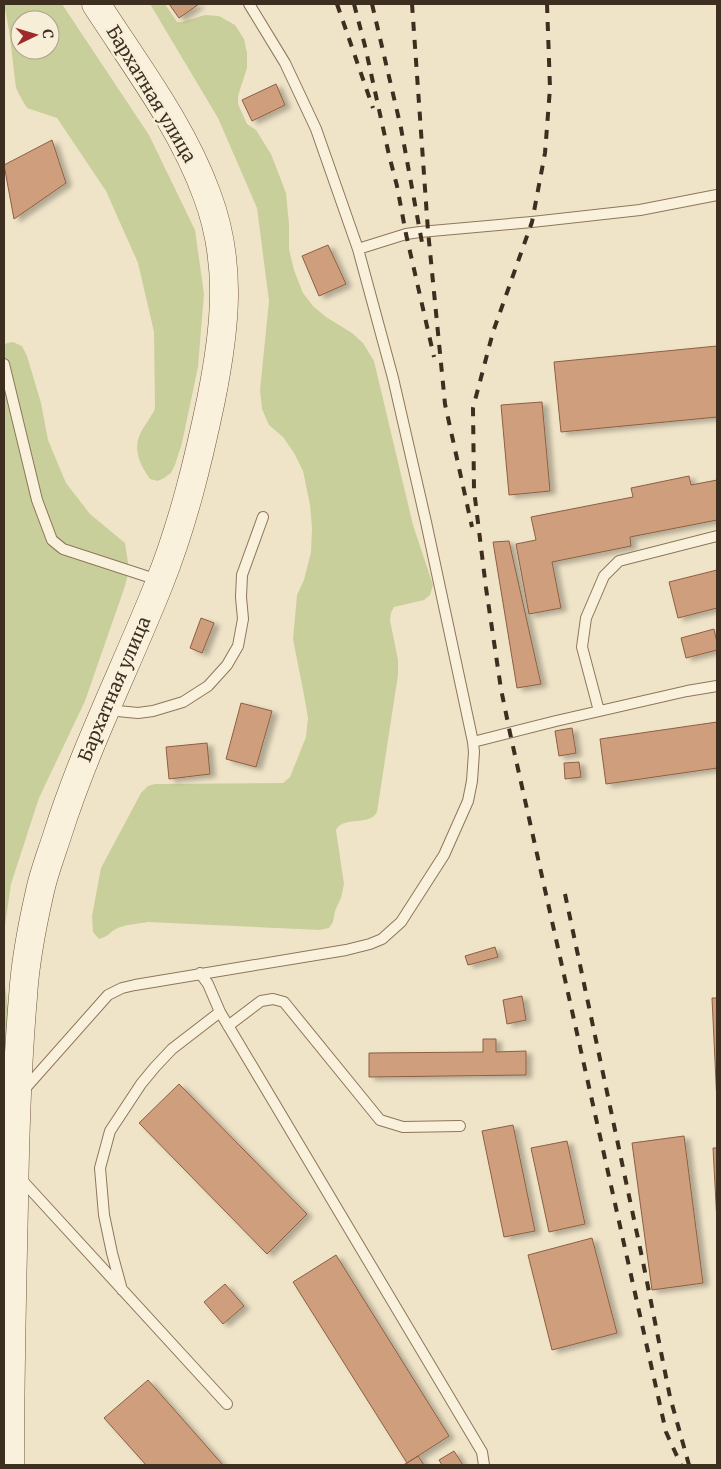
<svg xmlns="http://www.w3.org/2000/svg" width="721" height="1469" font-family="Merriweather,serif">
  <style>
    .green { fill: #c9cf9b; fill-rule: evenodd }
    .building { fill: #cf9f7d; stroke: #8d5f41; filter: url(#shadow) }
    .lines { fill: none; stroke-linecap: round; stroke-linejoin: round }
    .lane-casing { stroke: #8d765c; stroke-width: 12 }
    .secondary-casing { stroke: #6f573f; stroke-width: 29 }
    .lane { stroke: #faf1dc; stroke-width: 10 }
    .secondary { stroke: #faf1dc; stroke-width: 28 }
    .rail { stroke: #3d2e20; stroke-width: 4; stroke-dasharray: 9 9; stroke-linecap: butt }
    .labels { text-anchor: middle; stroke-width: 5; stroke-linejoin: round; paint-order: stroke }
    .street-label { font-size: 18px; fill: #3d2e20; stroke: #f7eed8 }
  </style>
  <defs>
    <filter id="shadow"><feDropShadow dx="5.5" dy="3" stdDeviation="2.5" flood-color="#0004"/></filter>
  </defs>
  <rect width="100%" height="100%" fill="#f0e4c8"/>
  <path class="green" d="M4,4H62L149,135L195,230L204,294L198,367L182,443L175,465L171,473L164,478L158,481L150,479C140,465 132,449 141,432C145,425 150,418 154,411L155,407L154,332L138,263L106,191L57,118L27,108L21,98L16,88L9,30ZM20,20H50V50H20Z
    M150,4H165L177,22H182L205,15L219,16L235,25L244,39L247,53V68L238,96V104L247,124L256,130L271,154L286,193L289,224V249L294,270L303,293L313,306L326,317L352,333L363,343L374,361L413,525L433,585L430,595L424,600L394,607L391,613L390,620L398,660V675L377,812C369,827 344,815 336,830L344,884L341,898L335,911L333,922L329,928L320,930L148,922C138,924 126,924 116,929C108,933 110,936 99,939L93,932L92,916L101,868L141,793L148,786L155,784L283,783L290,777L306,737L308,718L304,695L293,639L297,595L304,580L311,552L312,528L310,505L303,471L294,453L283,437L269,425L262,409L260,390L269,301L257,208L218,118Z
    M13,342L22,346L27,356L41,403L48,440L66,483L90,514L125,543L129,569L125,586L85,701L39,798L11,884L4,933V346L7,343Z
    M4,977L14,1053L4,1248Z"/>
  <path class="building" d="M169,4H199L179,18Z
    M276,84L285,105L252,121L242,100Z
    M52,140L66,183L14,219L4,165Z
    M328,245L346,284L319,296L302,256Z
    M717,346V417L561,432L554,362Z
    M542,402L550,491L509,495L501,405Z
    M689,476L691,485L717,480V520L630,537L631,546L552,562L561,608L529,614L516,544L536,540L531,517L633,497L631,488Z
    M509,541L541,684L517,688L493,542Z
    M717,570V608L678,618L669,582Z
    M201,618L214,623L202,653L190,648Z
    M714,629L717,643V650L686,658L681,638Z
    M241,703L272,711L256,767L226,759Z
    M717,722V768L606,784L600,739Z
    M572,728L576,753L559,756L555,731Z
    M207,743L210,774L169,779L166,747Z
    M579,762L581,777L565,779L564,763Z
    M495,947L498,957L468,965L465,956Z
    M522,996L526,1020L507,1024L503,1000Z
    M712,998H717V1103Z
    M483,1039H496V1052L526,1051V1075L369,1077V1053L483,1052Z
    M179,1084L307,1214L267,1254L139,1123Z
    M513,1125L535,1231L504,1237L482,1131Z
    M684,1136L703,1283L652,1290L632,1143Z
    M567,1141L585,1224L549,1232L531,1148Z
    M713,1148H717V1222Z
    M592,1238L617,1333L552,1350L528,1255Z
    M336,1255L449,1436L407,1463L293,1282Z
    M225,1284L244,1306L223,1324L204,1302Z
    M148,1380L223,1465H146L104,1418Z
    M454,1451L463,1465H442L439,1460Z
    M418,1456L424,1465H403L407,1463Z"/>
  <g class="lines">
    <defs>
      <path id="lane" d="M249,4L285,63L316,129L358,249
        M4,364L37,500L52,540L63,549L158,580
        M107,710L138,713L153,711L183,702L208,686L227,665L238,646L243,619L241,597L242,575L263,517
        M599,711L582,647L586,618L604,576L619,561L717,536
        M473,742L556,721L687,691L717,686
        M200,973L208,984L220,1012
        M228,1026L261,1001L273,999L284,1002L380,1120L403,1127L460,1126
        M22,1092L108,995L122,988L135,985L346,950L370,944L382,939L401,922L444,855L468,801L472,781L474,752L473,742L426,522L393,378L358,249L406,234L420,232L532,222L640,210L717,195
        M20,1178L227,1404
        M122,1290L112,1253L104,1215L100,1168L110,1131L141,1084L155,1067L172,1049L220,1012L482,1452L484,1465"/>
      <g id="secondary">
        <path id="s1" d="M10,1465C10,1378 12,1291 14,1204C15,1135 17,1066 23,997C25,962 32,926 40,891C44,872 52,852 58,833C85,748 126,667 159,584C183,524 198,462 211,400C225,330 233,264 207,195C182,126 136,66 96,4"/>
      </g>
    </defs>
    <use href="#lane" class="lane-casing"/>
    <use href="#secondary" class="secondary-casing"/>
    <use href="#lane" class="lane"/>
    <use href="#secondary" class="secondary"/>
    <path class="rail" d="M337,4L373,108
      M354,4L365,46L389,155L397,186L406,234L434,357
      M372,4L401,128L423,248
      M412,4L428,231L445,404L472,527
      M547,4L550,88L545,153L532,222L493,332L473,408L474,490L486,588L501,689L510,733L666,1432L681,1465
      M565,894L643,1262L670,1397L689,1465"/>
  </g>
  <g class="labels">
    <g class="street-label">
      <text transform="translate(151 94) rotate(59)" y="6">Бархатная улица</text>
      <text dy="6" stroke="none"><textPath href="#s1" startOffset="791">Бархатная улица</textPath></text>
    </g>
  </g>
  <rect width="721" height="1469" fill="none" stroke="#3d2e20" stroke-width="10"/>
  <g transform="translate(35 35) rotate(85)"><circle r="24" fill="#f7eed8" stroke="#ada18e"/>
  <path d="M0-4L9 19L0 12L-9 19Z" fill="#9e2a2b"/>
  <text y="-8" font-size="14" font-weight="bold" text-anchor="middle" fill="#3d2e20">С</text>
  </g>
</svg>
